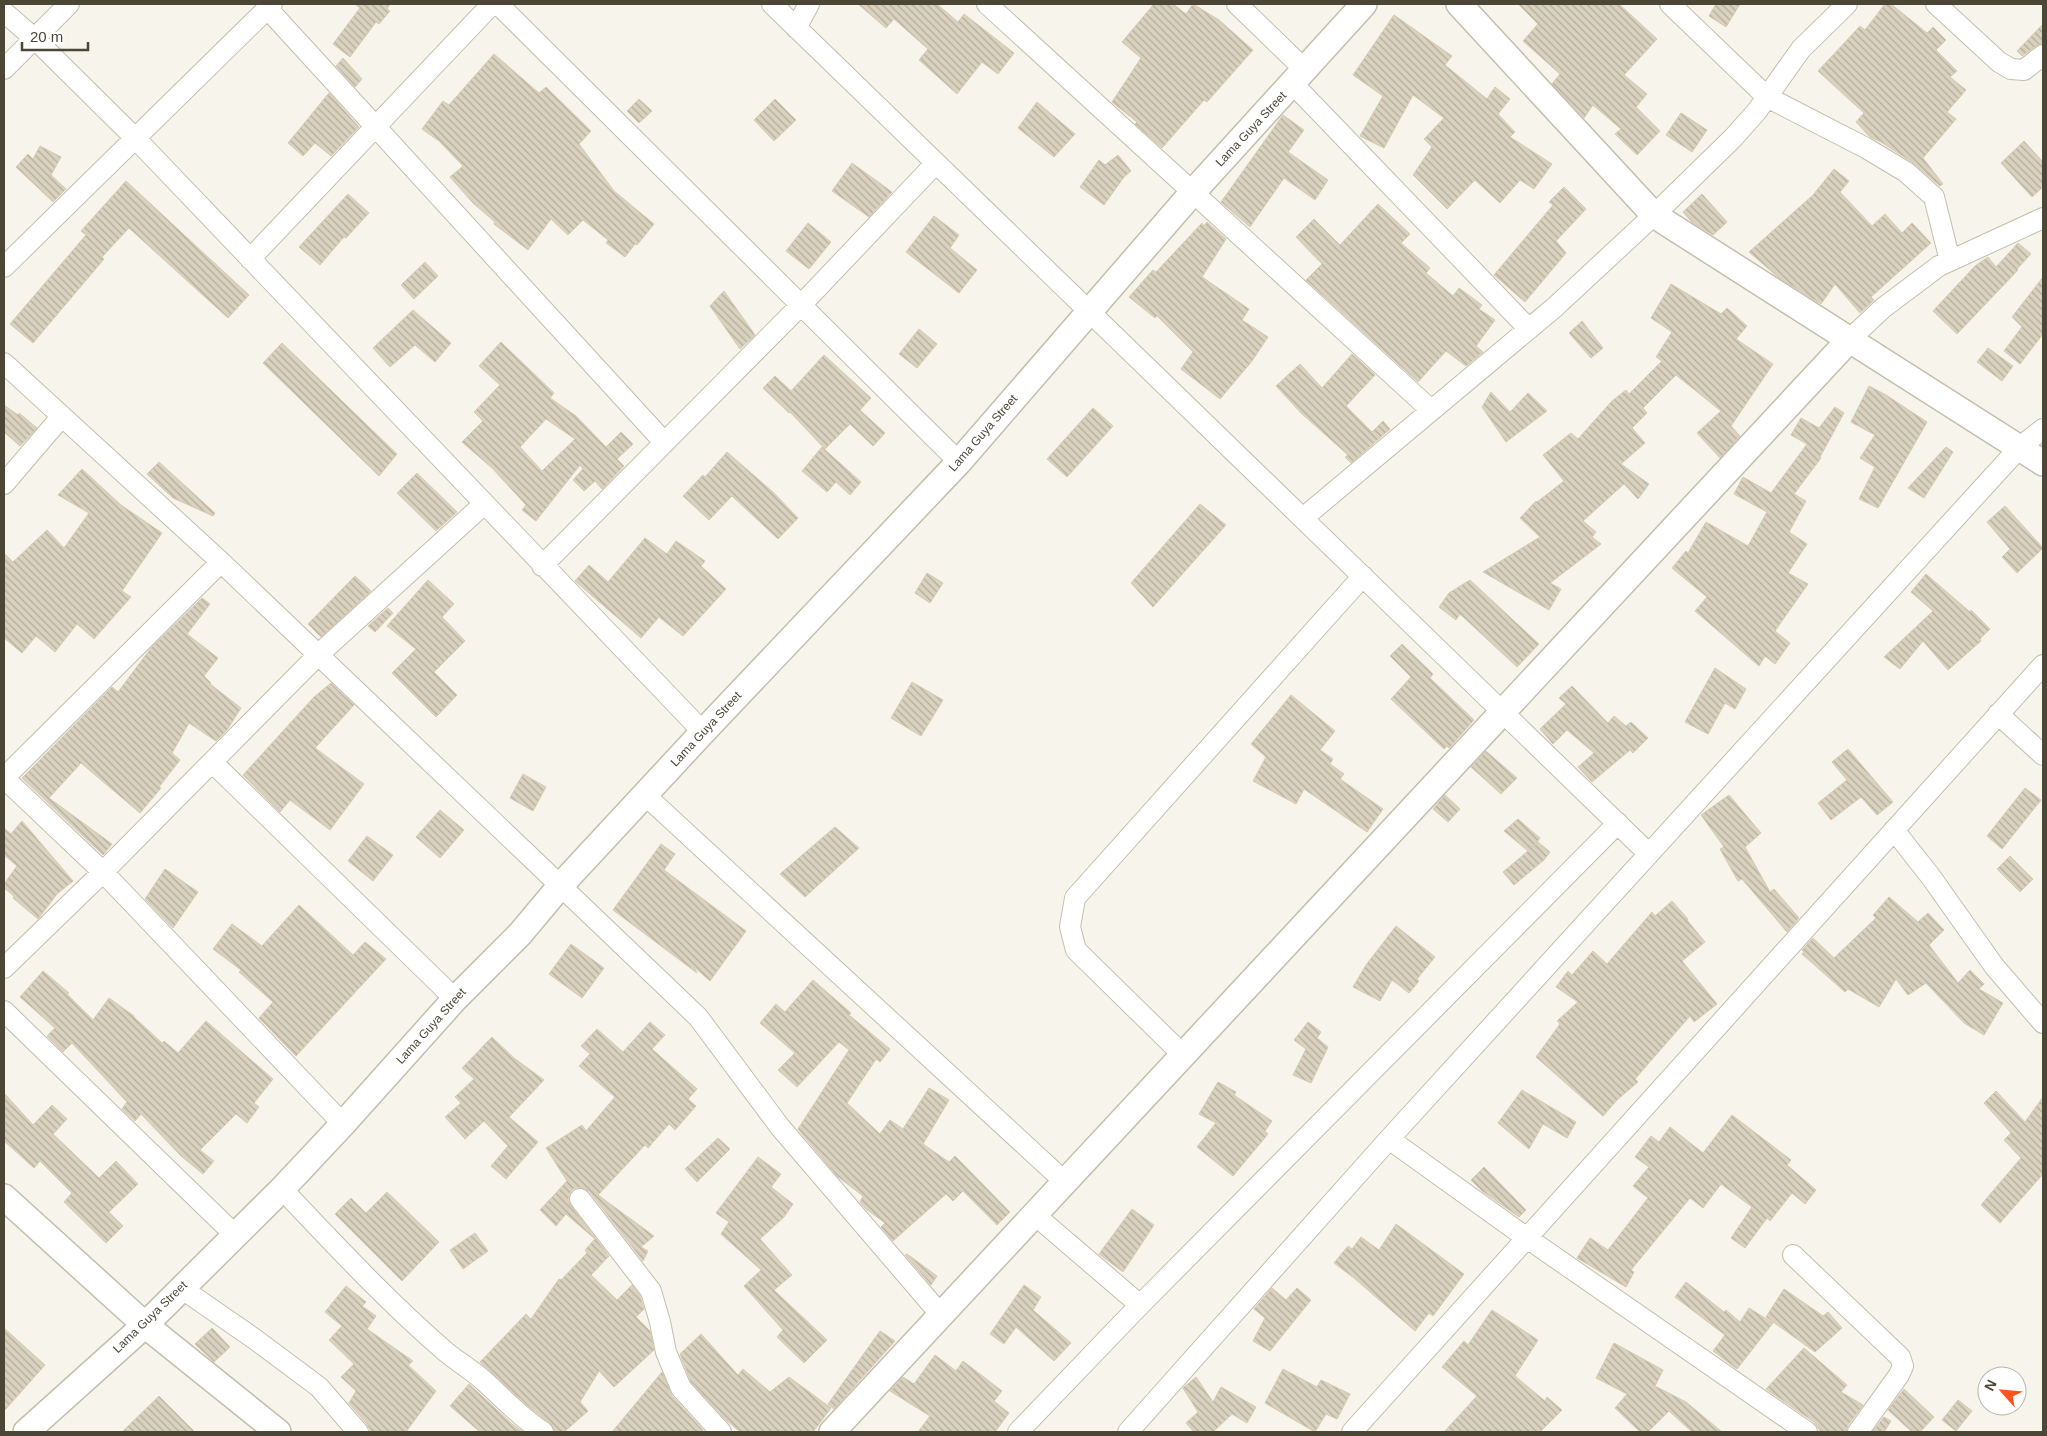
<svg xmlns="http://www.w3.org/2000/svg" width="2047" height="1436" font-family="Helvetica,sans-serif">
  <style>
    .building { fill: url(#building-back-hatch); stroke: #d6cbb1; fill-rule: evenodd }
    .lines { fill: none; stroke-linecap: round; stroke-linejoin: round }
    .minor-casing { stroke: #c4beac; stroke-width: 22 }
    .tertiary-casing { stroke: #c4beac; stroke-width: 28 }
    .minor { stroke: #fff; stroke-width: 20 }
    .tertiary { stroke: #fff; stroke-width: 25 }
    .labels { text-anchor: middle; stroke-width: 4.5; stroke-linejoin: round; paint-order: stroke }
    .street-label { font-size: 12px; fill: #4c4637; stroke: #fff }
  </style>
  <defs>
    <pattern id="building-back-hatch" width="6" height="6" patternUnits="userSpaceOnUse" patternTransform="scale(1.25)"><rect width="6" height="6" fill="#dad2bf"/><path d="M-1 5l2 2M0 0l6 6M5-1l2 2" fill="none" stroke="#b3ac9c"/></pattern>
  </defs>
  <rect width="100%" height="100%" fill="#f7f4eb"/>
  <path class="building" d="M355,4H390L387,9L390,11L379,24L376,22L350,57L333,44L360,8Z
    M858,4H937L958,22L964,14L1014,53L998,74L982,62L957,94L919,60L928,49L894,19L886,28Z
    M1154,4H1173L1186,14L1193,4L1219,20L1253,50L1207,102L1204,100L1162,148L1135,124L1137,122L1112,102L1141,58L1122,42Z
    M1518,4H1619L1657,39L1624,75L1647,94L1636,107L1660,131L1637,155L1615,134L1621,129L1593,105L1584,118L1552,84L1560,74L1523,41L1538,24Z
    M1716,4H1740L1726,27L1709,16Z
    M1885,4H1891L1927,33L1933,27L1946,40L1936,50L1957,71L1950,77L1966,90L1947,112L1956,119L1923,158L1943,184L1940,186L1912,162L1881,142L1870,137L1856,122L1864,113L1818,71L1860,26L1865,30Z
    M1394,15L1452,56L1445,65L1487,99L1495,87L1510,99L1498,114L1515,132L1510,137L1552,164L1534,189L1520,180L1500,203L1475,180L1447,209L1413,175L1432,147L1424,139L1444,118L1413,95L1384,148L1360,136L1383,96L1353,75Z
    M2043,24V43L2036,46L2022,56L2017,51Z
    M494,54L539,93L546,87L591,131L579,144L614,191L654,224L637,245L635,244L625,257L606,243L608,240L583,220L568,235L551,219L528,250L494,224L495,222L473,203L450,177L463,166L439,141L422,129L443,101L449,105Z
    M343,58L362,79L355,87L336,66Z
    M329,93L359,127L331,156L315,143L303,156L288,143Z
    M639,99L652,111L639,123L627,111Z
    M775,99L796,120L774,141L754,120Z
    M1037,102L1075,134L1054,157L1018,128Z
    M1681,113L1707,130L1692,152L1666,135Z
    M1283,115L1304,130L1288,152L1328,180L1315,200L1284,178L1250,227L1221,202Z
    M2024,141L2043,162V187L2032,197L2001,163Z
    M40,146L61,157L51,175L66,189L53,202L16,167L28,154L33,159Z
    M1118,155L1131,171L1124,177L1104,205L1080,187L1099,160L1105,165Z
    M852,163L892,192L869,217L832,191Z
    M1834,169L1849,181L1840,192L1872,226L1885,214L1902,233L1912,223L1931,243L1871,297L1874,300L1860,313L1835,284L1821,304L1778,277L1749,252L1813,195Z
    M126,181L249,295L228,318L129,228L102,257L104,259L33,343L10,324L86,235L81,231Z
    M1564,187L1586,209L1556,241L1566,253L1525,302L1494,275L1553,205L1549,202Z
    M348,194L369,213L346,238L344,237L320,265L299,247Z
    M1702,194L1727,222L1713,235L1692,222L1683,212Z
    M1378,204L1410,234L1401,243L1430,268L1426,273L1453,296L1459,288L1482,305L1479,309L1495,320L1476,346L1483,352L1466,366L1446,351L1418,382L1306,280L1322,264L1296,237L1314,219L1340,245Z
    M934,216L959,235L950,248L977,270L959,293L906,252Z
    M1207,222L1226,239L1202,277L1249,309L1242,320L1268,337L1252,361L1220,399L1181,369L1193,352L1157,316L1155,318L1129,297L1153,270L1156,272L1202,223L1204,226Z
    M808,223L831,242L809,269L786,251Z
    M2018,243L2031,254L2017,269L2018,270L1957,334L1933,311L1975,266L1988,257L1996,267Z
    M425,262L438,276L414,299L401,285Z
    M2043,277V334L2020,364L2004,351L2022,327L2012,317Z
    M1671,284L1721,314L1727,308L1747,326L1736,339L1773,364L1731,426L1740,436L1720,458L1697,433L1721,411L1676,375L1643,408L1647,413L1632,428L1645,443L1621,464L1649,484L1638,499L1624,484L1583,521L1596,532L1592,537L1601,544L1550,583L1561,589L1549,610L1483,572L1540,537L1520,518L1536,501L1537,502L1564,481L1543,455L1571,433L1578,439L1612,401L1626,390L1629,394L1662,361L1656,357L1672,332L1651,318Z
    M724,291L755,335L740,349L710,306Z
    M413,310L451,343L435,362L415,345L390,367L373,348Z
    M1582,321L1603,348L1591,358L1569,333Z
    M919,329L937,344L917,368L899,354Z
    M501,342L554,393L550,398L576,416L606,447L621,432L633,444L617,459L624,466L602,489L595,481L584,491L573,480L583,469L580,465L536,521L522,510L526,505L492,468L462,442L483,421L474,412L500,385L479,366ZM546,419L575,439L542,471L520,447Z
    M282,343L397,454L379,476L263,363Z
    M1988,348L2013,366L2002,381L1977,362Z
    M1352,354L1375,375L1346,406L1372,432L1383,421L1390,429L1351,463L1345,457L1348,455L1301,413L1276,386L1300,364L1322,388Z
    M824,355L871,398L860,410L885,433L873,446L850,424L825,449L790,412L789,413L763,388L775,376L791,391Z
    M1869,386L1886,395L1927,422L1878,508L1859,499L1875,467L1860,458L1875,435L1851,422Z
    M1491,392L1510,412L1528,393L1547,411L1506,442L1482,407Z
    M4,405L18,415L19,413L37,428L20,446L4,432Z
    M1835,407L1844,413L1820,457L1821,458L1794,494L1806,501L1789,532L1807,544L1788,573L1808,584L1775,631L1790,643L1775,664L1765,656L1759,666L1695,611L1707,597L1672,568L1686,551L1688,553L1706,522L1748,546L1767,512L1734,494L1743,477L1771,493L1807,444L1791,435L1801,418L1819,428Z
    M1093,408L1113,426L1067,477L1047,459Z
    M822,447L861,482L850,495L836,482L827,492L802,471Z
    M1946,447L1953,452L1924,498L1908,488Z
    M727,452L773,492L798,518L778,539L732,496L709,520L683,496L703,475L705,477Z
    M159,462L215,513L213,516L173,498L147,474Z
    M82,469L121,505L162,533L122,591L131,597L94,639L77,624L55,652L36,636L22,653L4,638V553L13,562L47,530L64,548L89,513L58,495Z
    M417,473L457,512L436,531L397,493Z
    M1200,504L1226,525L1153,607L1131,583Z
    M2005,506L2043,548L2017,573L2002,557L2010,549L1987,522Z
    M645,538L667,554L676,541L705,561L701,566L726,589L683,636L659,617L641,638L575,581L589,565L608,582Z
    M927,573L943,583L930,603L915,593Z
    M1926,574L1970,612L1971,610L1990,629L1980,639L1981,641L1948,670L1923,641L1900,669L1884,657L1933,611L1911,592Z
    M355,576L371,591L321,637L308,624Z
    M428,580L454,604L442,617L465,641L434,672L457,695L436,717L392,673L416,649L387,626Z
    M1470,580L1539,644L1517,667L1460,614L1456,620L1439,607L1449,593Z
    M202,598L210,604L187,634L218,658L204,676L211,683L210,684L241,708L227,730L216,741L189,723L172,753L180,760L159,787L161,788L140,813L81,763L49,798L112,844L103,855L22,778L112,687L118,692L151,648Z
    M388,608L393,613L375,632L368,626Z
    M1402,644L1433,674L1430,678L1474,720L1449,748L1447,746L1444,749L1391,699L1411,677L1390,656Z
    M1715,668L1746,689L1735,709L1725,703L1708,734L1685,722Z
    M912,682L943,700L921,736L891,718Z
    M331,683L354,705L315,748L364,784L330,830L290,800L280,812L243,775L314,697Z
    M1572,686L1608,723L1614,716L1626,726L1631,722L1648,738L1633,753L1630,750L1592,782L1578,767L1594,753L1567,730L1553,744L1540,729L1566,704L1559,698Z
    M1291,695L1335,731L1320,750L1333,759L1330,764L1344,774L1340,779L1383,809L1367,832L1304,789L1296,804L1253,781L1266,757L1251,744Z
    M1848,749L1893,802L1877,815L1861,797L1831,820L1818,803L1847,780L1832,762Z
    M1486,751L1517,778L1501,794L1471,767Z
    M523,774L546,787L533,811L510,798Z
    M2025,788L2041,800L2002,849L1987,836Z
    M1445,795L1460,809L1448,822L1433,809Z
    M1729,795L1761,833L1745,847L1770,892L1774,889L1799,918L1787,932L1742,879L1738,881L1720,849L1724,847L1701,815Z
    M440,810L464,830L440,858L416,837Z
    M1518,819L1540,838L1533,847L1538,842L1550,852L1544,860L1514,885L1503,872L1528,851L1504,831Z
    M22,821L73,881L57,894L38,919L13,898L14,896L4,888V884L17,866L4,855V828L11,834Z
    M835,827L859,848L805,897L780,874Z
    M367,836L393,855L373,881L348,861Z
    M661,844L675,854L664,870L746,931L710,981L694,967L697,973L613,910Z
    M2010,856L2033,879L2020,892L1997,869Z
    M165,869L198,892L173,928L145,899Z
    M1889,897L1918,922L1928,913L1944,930L1929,945L1958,983L1970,970L1984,984L1979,989L2003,1003L1984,1035L1964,1023L1926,983L1908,995L1896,979L1879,1007L1848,989L1845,992L1802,954L1804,952L1802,950L1813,938L1834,958L1876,918L1873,915Z
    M1672,901L1688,919L1687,920L1705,942L1682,961L1717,1004L1694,1022L1690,1016L1635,1079L1638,1082L1617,1100L1603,1116L1536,1057L1560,1024L1557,1021L1578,1002L1556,987L1568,971L1572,975L1593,951L1607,964L1652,912L1655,916Z
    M299,905L353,955L365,942L386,959L296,1056L259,1018L273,1002L239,972L241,970L213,949L232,924L262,946Z
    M1396,926L1435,957L1417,979L1419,981L1409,993L1392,980L1380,1001L1353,987L1366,965Z
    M571,944L604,968L582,998L549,974Z
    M43,971L69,993L67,994L93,1020L109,998L134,1016V1017L162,1043L164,1041L178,1053L206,1021L273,1079L254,1103L259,1107L247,1123L236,1114L200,1150L214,1161L203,1174L181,1156L141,1114L135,1121L122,1109L127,1102L72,1043L63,1052L47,1036L55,1028L20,997Z
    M813,980L851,1013L849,1015L890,1049L880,1062L876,1059L847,1103L880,1134L890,1120L903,1129L929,1088L949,1100L923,1144L949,1162L955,1156L1010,1212L997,1225L963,1191L953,1201L946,1194L893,1241L881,1227L885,1223L866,1209L860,1202L863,1196L837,1176L798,1129L849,1050L839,1042L797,1087L778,1070L795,1053L760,1023L776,1004L785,1012Z
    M650,1022L665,1035L652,1049L697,1089L688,1099L696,1106L675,1130L669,1124L648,1148L645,1145L598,1195L654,1236L641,1247L648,1251L643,1261L589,1191L579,1187L573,1189L569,1194L568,1200L571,1206L609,1256L591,1275L617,1300L632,1285L640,1296L644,1309L636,1317L650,1331L654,1350L614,1387L599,1371L580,1402L588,1411L564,1432H555L550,1423L527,1405L480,1362L526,1314L531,1319L559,1279L561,1280L587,1253L585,1250L595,1239L566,1214L556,1226L540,1210L567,1181L546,1148L582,1125L586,1131L615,1097L579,1066L590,1054L581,1046L597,1029L623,1052Z
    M1308,1022L1321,1032L1317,1038L1328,1047L1311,1083L1293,1075L1306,1049L1294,1040Z
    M492,1037L514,1058L544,1080L509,1117L538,1142L506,1179L491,1166L508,1146L484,1121L465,1139L445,1117L461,1103L455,1097L474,1079L462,1068Z
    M1218,1082L1236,1092L1234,1095L1272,1121L1265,1131L1268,1134L1233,1176L1197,1147L1216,1123L1199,1114Z
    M1522,1090L1576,1122L1567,1138L1543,1124L1529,1149L1498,1123Z
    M1996,1091L2025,1122L2043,1097V1174L2000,1223L1981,1205L2021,1158L2004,1140L2011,1133L1984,1103Z
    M4,1093L33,1125L52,1105L67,1119L53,1134L99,1178L116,1161L138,1184L109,1212L123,1226L106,1243L64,1202L72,1193L40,1161L34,1168L4,1141Z
    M1732,1115L1791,1160L1787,1165L1816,1190L1805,1204L1792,1193L1770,1221L1767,1218L1745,1248L1731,1238L1752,1207L1721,1184L1703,1208L1690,1198L1631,1270L1634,1272L1626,1287L1577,1258L1590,1238L1608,1250L1648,1198L1633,1186L1649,1167L1635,1157L1651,1136L1659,1142L1670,1127L1703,1153Z
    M718,1138L730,1149L697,1182L685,1169Z
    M758,1157L781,1174L771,1187L793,1204L784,1217L760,1239L792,1275L774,1290L827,1340L804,1363L777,1337L783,1330L744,1286L761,1270L721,1234L729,1222L716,1213Z
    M1484,1167L1526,1210L1519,1217L1482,1191L1471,1180Z
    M387,1192L439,1242L402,1281L335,1214L351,1198L366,1213Z
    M1132,1209L1154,1225L1123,1272L1099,1254Z
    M1396,1224L1464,1274L1433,1316L1429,1313L1415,1331L1354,1278L1334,1263L1348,1246L1352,1249L1361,1237L1379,1250Z
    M475,1233L488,1251L463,1269L450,1250Z
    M907,1254L937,1276L931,1285L905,1255Z
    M1686,1282L1724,1312L1726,1310L1740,1322L1749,1308L1773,1323L1737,1369L1713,1351L1725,1335L1675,1297Z
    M1024,1285L1041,1297L1033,1310L1071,1343L1054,1361L1016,1327L1004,1344L990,1334Z
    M346,1286L366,1302L362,1306L376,1316L367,1329L413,1361L408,1365L436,1391L406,1432H371L367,1424L349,1403L356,1391L341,1377L354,1364L329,1340L342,1326L325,1312Z
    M1272,1288L1286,1300L1297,1288L1311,1300L1270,1351L1253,1341L1265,1318L1254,1309Z
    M1784,1289L1823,1316L1828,1312L1842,1328L1815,1352L1766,1317Z
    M1492,1310L1538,1340L1515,1376L1545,1401L1547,1397L1562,1410L1540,1432H1444L1477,1396L1442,1367L1464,1341L1468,1345Z
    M4,1328L45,1365L4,1411Z
    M212,1328L230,1347L214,1362L195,1344Z
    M880,1331L895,1341L834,1409L828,1404Z
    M701,1334L738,1375L743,1369L770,1392L789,1377L831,1408L813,1432H740L726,1420L691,1382L680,1354Z
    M1614,1343L1663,1370L1655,1386L1686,1402L1722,1432H1692L1669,1411L1648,1432H1640L1615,1408L1627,1394L1596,1378Z
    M1804,1348L1847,1385L1841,1392L1863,1405L1848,1425L1846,1432H1821L1814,1422L1766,1389Z
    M935,1355L956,1371L963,1361L1002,1391L994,1401L1009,1413L995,1432H918L930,1416L890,1391L903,1377L914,1384Z
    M1283,1369L1317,1387L1321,1380L1350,1394L1337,1419L1326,1414L1315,1432L1265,1403Z
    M662,1372L672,1396L703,1430L702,1432H612Z
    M1196,1377L1213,1402L1221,1387L1256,1407L1247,1423L1232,1414L1213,1432H1194L1186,1423L1198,1412L1183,1388Z
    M469,1384L511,1423L523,1432H480L450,1406Z
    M1904,1389L1934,1417L1920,1432H1912L1888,1410Z
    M159,1396L195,1432H122Z
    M1958,1400L1972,1411L1956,1431L1942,1420Z
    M1884,1417L1891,1421L1884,1432H1872Z"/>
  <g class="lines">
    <defs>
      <path id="minor" d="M498,4L959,462
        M772,4L1649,854
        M987,4L1431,410
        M1237,4L1305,70
        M1670,4L1767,97L1866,148L1906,172L1934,197L1950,261
        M1936,4L1999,62L2011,69L2024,70L2043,55
        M267,8L664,442
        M4,12L35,39L136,139L703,732
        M796,28L809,4
        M4,69L69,4
        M1293,84L1529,329
        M250,259L492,4
        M4,267L272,4
        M1851,338L1883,308L1939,266L2043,218
        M4,363L221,562L698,1017L780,1127L941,1315
        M4,484L62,416
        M1303,518L1555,307L1654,215L1733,138L1757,111L1801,49L1847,4
        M542,566L802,304L936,163
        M1998,714L2043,755
        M212,762L455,999
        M4,778L103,872L343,1124
        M4,778L221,562
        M645,795L1065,1182
        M1894,830L1931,877L1994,966L2043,1023
        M4,968L103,872L319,654L484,504
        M4,1011L235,1235
        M1183,1055L1076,950L1070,927L1075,898L1363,576
        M1389,1139L1527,1238L1807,1432
        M282,1189C335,1245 388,1302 446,1352C458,1362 472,1370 483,1380C503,1398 520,1417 543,1432
        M580,1199L651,1291L660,1322L666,1352L681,1388L721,1432
        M1035,1215L1140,1305
        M1793,1255L1900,1357L1903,1366L1899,1375L1858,1432
        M181,1288L256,1340L319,1387L358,1432
        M1018,1432L1140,1305L1618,823
        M1128,1432L1389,1139L2020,447L2043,429
        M1352,1432L2043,665"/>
      <path id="tertiary" d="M1459,4L1654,215L2043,463
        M4,1197L145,1325L278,1432
        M26,1432L145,1325L282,1189L343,1124L455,999L520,934L561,885L703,732L959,462L1193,192L1364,4
        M832,1432L1851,338"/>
    </defs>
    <use href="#minor" class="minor-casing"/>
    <use href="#tertiary" class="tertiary-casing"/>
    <use href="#minor" class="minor"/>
    <use href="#tertiary" class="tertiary"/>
  </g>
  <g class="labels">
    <g class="street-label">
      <text transform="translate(1251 129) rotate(-47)" y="4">Lama Guya Street</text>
      <text transform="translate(983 433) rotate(-49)" y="4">Lama Guya Street</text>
      <text transform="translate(706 729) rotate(-47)" y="4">Lama Guya Street</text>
      <text transform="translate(431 1026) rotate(-48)" y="4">Lama Guya Street</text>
      <text transform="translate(150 1317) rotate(-44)" y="4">Lama Guya Street</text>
    </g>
  </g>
  <rect width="2047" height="1436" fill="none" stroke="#4c4637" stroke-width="10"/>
  <g transform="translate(2002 1391) rotate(297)"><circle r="24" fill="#ffffff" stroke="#b7b5af"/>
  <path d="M0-4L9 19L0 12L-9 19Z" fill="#ff541a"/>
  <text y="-8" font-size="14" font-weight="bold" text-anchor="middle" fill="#4c4637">N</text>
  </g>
  <path d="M22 42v8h66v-8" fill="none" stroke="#4c4637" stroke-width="2.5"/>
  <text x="30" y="42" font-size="15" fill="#4c4637" stroke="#ffffff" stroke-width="4" paint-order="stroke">20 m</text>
</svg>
